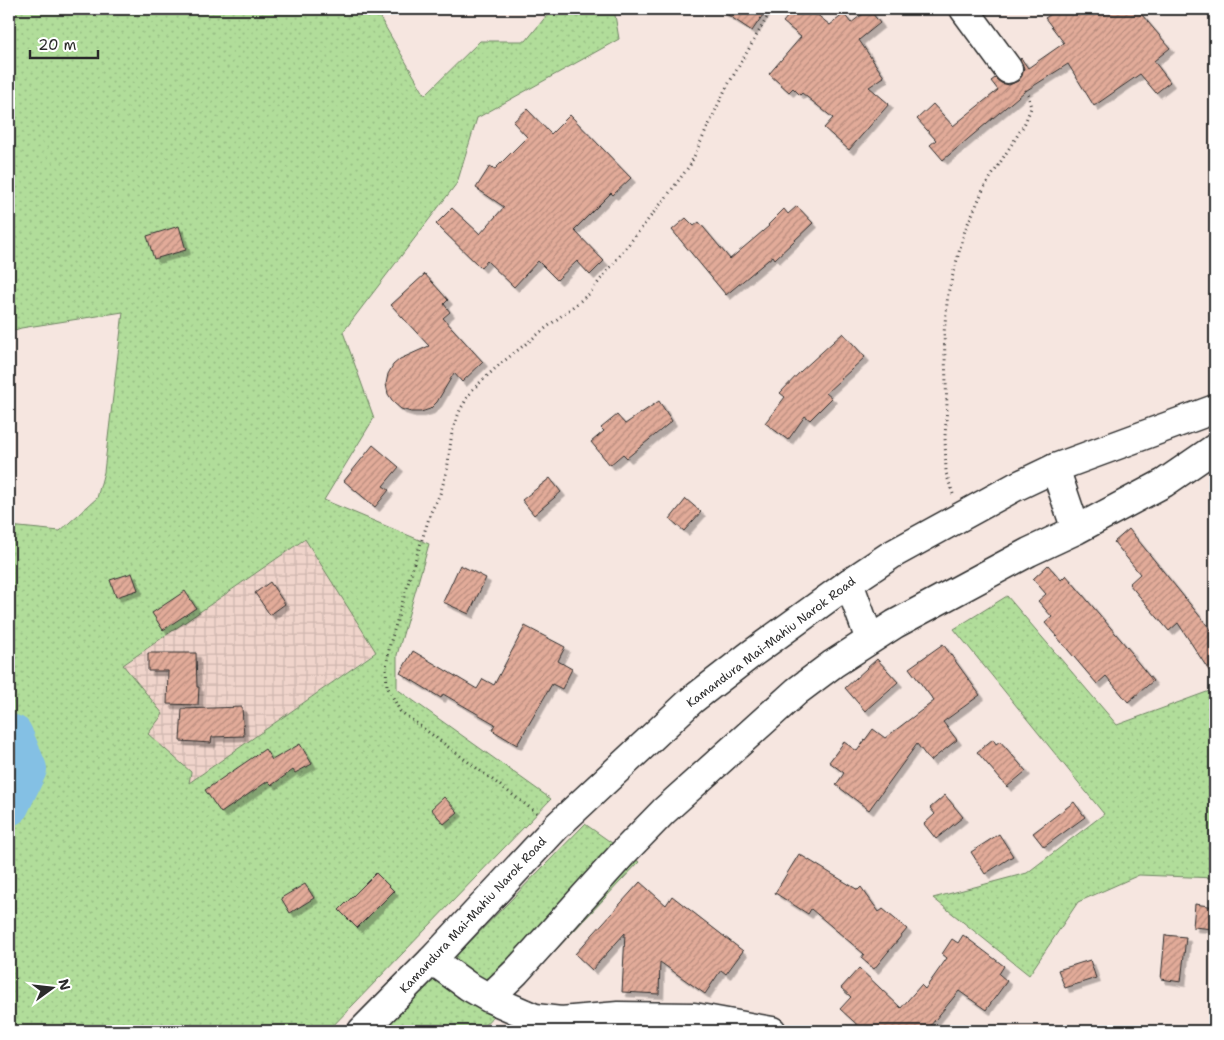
<svg xmlns="http://www.w3.org/2000/svg" width="1224" height="1040" font-family="'Shantell Sans',sans-serif">
  <style>
    .industrial { fill: url(#industrial-grid) }
    .grass { fill: url(#grass-dots); stroke: #6e8462; fill-rule: evenodd }
    .lines { fill: none; stroke-linecap: round; stroke-linejoin: round }
    .river { stroke: #84c0e4; stroke-width: 40 }
    .building { fill: url(#building-hatch); stroke: #2b2b2b; filter: url(#shadow) }
    .street-casing { stroke: #2b2b2b; stroke-width: 31 }
    .highway-casing { stroke: #2b2b2b; stroke-width: 31 }
    .path { stroke: #2b2b2b; stroke-width: 3; stroke-dasharray: 1 4; stroke-linecap: butt }
    .street { stroke: #fff; stroke-width: 28 }
    .highway { stroke: #fff; stroke-width: 28 }
    .labels { text-anchor: middle; stroke-width: 4; stroke-linejoin: round; paint-order: stroke }
    .street-label { font-size: 12px; fill: #2b2b2b; stroke: #fff }
  </style>
  <defs>
    <pattern id="industrial-grid" width="8" height="8" patternUnits="userSpaceOnUse" patternTransform="scale(1.25)"><rect width="8" height="8" fill="#f0d4cb"/><path d="M0 4h8M4 0v8" fill="none" stroke="#ceb6ae"/></pattern>
    <pattern id="grass-dots" width="8" height="8" patternUnits="userSpaceOnUse" patternTransform="scale(1.25)"><rect width="8" height="8" fill="#b1dd9a"/><path d="M2 2h.1M6 6h.1" fill="none" stroke="#98be85" stroke-width="1.8" stroke-linecap="round"/></pattern>
    <pattern id="building-hatch" width="6" height="6" patternUnits="userSpaceOnUse" patternTransform="scale(1.25)"><rect width="6" height="6" fill="#e2ab99"/><path d="M-1 1l2-2M0 6l6-6M5 7l2-2" fill="none" stroke="#b78b7d"/></pattern>
    <filter id="shadow"><feDropShadow dx="4.5" dy="4.5" stdDeviation="0" flood-color="#0004"/></filter>
  </defs>
  <rect width="100%" height="100%" fill="#f6e6e0"/>
  <filter id="ink" filterUnits="userSpaceOnUse"><feTurbulence type="fractalNoise" baseFrequency=".02" numOctaves="2"/><feDisplacementMap in="SourceGraphic" scale="10" xChannelSelector="R" yChannelSelector="G"/><feConvolveMatrix kernelMatrix="1 2 1 2 8 2 1 2 1" color-interpolation-filters="sRGB"/></filter>
  <g filter="url(#ink)">
    <path class="industrial" d="M305,539L376,651L189,784L191,772L148,734L123,665Z"/>
    <path class="grass" d="M9,9H375L425,95L480,41H526L552,9H614L619,39L477,118L457,183L343,332L374,418L324,500L429,544L397,655V689L551,799L328,1031H9V526L60,531L97,498L104,472L123,312L21,328L9,332ZM305,539L376,652L189,783L191,772L148,734L163,714L123,665Z
      M1007,596L1117,725L1215,689V878L1139,875L1078,902L1029,975L933,898L1027,873L1104,814L954,629Z
      M585,824L639,862L479,1031H383Z"/>
    <g class="lines">
      <path class="river" d="M9,734L13,735L27,769L9,806"/>
    </g>
    <path class="building" d="M719,9H767L752,31Z
      M794,9H810L830,25L844,14L851,23L869,9L880,23L859,40L884,77L869,87L889,104L849,150L824,128L833,118L802,93L800,95L793,88L789,92L769,74L801,37L783,22Z
      M1058,9H1137L1170,48L1154,61L1170,82L1156,93L1140,74L1094,106L1068,64L1024,92L943,160L930,145L936,140L917,119L933,104L953,126L998,90L991,81L995,78L1001,83L1009,85L1018,81L1022,76L1024,68L1020,59L1021,58L1028,68L1064,43L1045,18Z
      M527,109L551,134L570,115L631,178L613,195L611,193L574,230L604,261L590,275L577,261L557,280L538,261L514,287L487,261L481,268L436,224L452,208L480,234L504,207L476,188L490,166L495,169L527,137L513,122Z
      M797,206L813,223L775,259L773,256L726,295L672,230L686,218L694,226L699,222L730,259L769,226L768,225L784,209L788,214Z
      M179,226L186,250L154,259L147,236Z
      M425,274L448,300L444,304L450,312L443,318L483,362L462,382L454,373L437,402L430,409L421,412H411L401,409L394,403L388,394L386,384L388,374L393,365L400,359L429,346L391,305Z
      M843,333L865,357L826,393L832,398L810,420L805,416L788,440L765,423L785,397L780,393L801,371Z
      M659,401L672,421L627,458L623,454L610,465L591,442L604,431L601,428L617,415L625,424Z
      M373,445L399,467L383,486L389,490L375,507L344,481Z
      M550,478L561,492L534,515L522,500Z
      M686,499L701,512L684,531L670,519Z
      M1129,529L1215,635V680L1178,623L1169,631L1129,584L1140,574L1114,542Z
      M460,565L486,578L469,614L443,602Z
      M1048,565L1061,580L1066,575L1132,653L1131,654L1153,681L1128,702L1106,676L1097,684L1045,623L1052,617L1038,601L1046,594L1033,579Z
      M132,573L138,590L116,597L110,580Z
      M270,582L285,604L270,615L255,593Z
      M185,591L196,608L163,630L152,613Z
      M525,626L565,647L558,661L572,669L562,689L552,684L517,745L492,730L495,724L443,694L441,698L400,673L413,651L477,689L483,679L494,685Z
      M943,644L980,695L943,722L957,740L930,761L917,744L869,810L836,785L844,773L829,762L844,742L857,751L873,729L885,738L934,701L909,668Z
      M148,653H196L197,687H199L198,705L167,704L168,671H148Z
      M877,659L898,682L865,711L845,688Z
      M242,707L244,736L212,737L211,743L180,741L182,709Z
      M993,739L996,744L1000,741L1026,771L1007,787L977,752Z
      M300,744L312,764L295,773L293,770L272,785L268,781L221,813L205,790L265,749L272,760Z
      M945,795L963,817L936,839L924,824L935,814L930,808Z
      M444,797L458,812L444,824L431,809Z
      M1074,802L1085,817L1044,847L1033,833Z
      M999,834L1013,856L985,874L971,852Z
      M799,854L858,890L861,887L879,912L883,909L907,929L874,969L861,958L864,954L811,909L808,914L775,893Z
      M376,873L394,891L357,928L339,910Z
      M640,882L666,905L672,896L743,951L726,974L721,970L705,994L660,962L659,994L622,992L625,933L592,970L575,954Z
      M305,884L314,898L290,913L281,898Z
      M1195,904L1215,907L1214,929L1193,927Z
      M963,935L1004,966L999,974L1007,981L986,1010L959,991L926,1031H864L840,1009L851,997L841,988L859,968L901,1008L921,985L925,989L947,958L942,954L952,939L958,943Z
      M1165,935L1186,937L1181,982L1161,979Z
      M1090,960L1096,978L1065,988L1058,970Z"/>
    <g class="lines">
      <defs>
        <path id="street" d="M964,9L1008,69
          M1055,468L1076,530
          M849,583L870,640
          M432,960L468,986L489,998L535,1018L561,1021L618,1016L694,1017L772,1031
          M489,998L516,972L625,851L664,811L797,691L833,664L895,624L1029,552L1076,530L1164,483L1215,448"/>
        <path id="highway" d="M362,1031L432,960L556,827L692,700L750,655L849,583L891,555L1015,487L1055,468L1215,409"/>
      </defs>
      <use href="#street" class="street-casing"/>
      <use href="#highway" class="highway-casing"/>
      <path class="path" d="M953,494L946,473L945,436L947,407L944,333L948,293L965,230L984,188L1024,125L1031,108L1028,94L1023,88
        M537,813L400,711L387,686L386,668L390,644L413,567L431,512L440,494L447,471L452,432L460,410L472,390L499,365L589,294L667,196L690,165L725,90L772,9"/>
      <use href="#street" class="street"/>
      <use href="#highway" class="highway"/>
    </g>
  </g>
  <g class="labels">
    <g class="street-label">
      <text transform="translate(771 642) rotate(-37)" y="4">Kamandura Mai-Mahiu Narok Road</text>
      <text transform="translate(473 915) rotate(-47)" y="4">Kamandura Mai-Mahiu Narok Road</text>
    </g>
  </g>
  <rect width="1224" height="1040" fill="none" stroke="#fff" stroke-width="30"/>
  <rect x="15" y="15" width="1194" height="1010" fill="none" stroke="#2b2b2b" stroke-width="2" filter="url(#ink)"/>
  <g transform="translate(52 988) rotate(75)" stroke="#ffffff" stroke-width="4" paint-order="stroke">
  <path d="M0-4L9 19L0 12L-9 19Z" fill="#2b2b2b"/>
  <text y="-8" font-size="14" font-weight="bold" text-anchor="middle" fill="#2b2b2b">N</text>
  </g>
  <path d="M30 50v8h68v-8" fill="none" stroke="#2b2b2b" stroke-width="2.5"/>
  <text x="38" y="50" font-size="15" fill="#2b2b2b" stroke="#ffffff" stroke-width="4" paint-order="stroke">20 m</text>
</svg>
